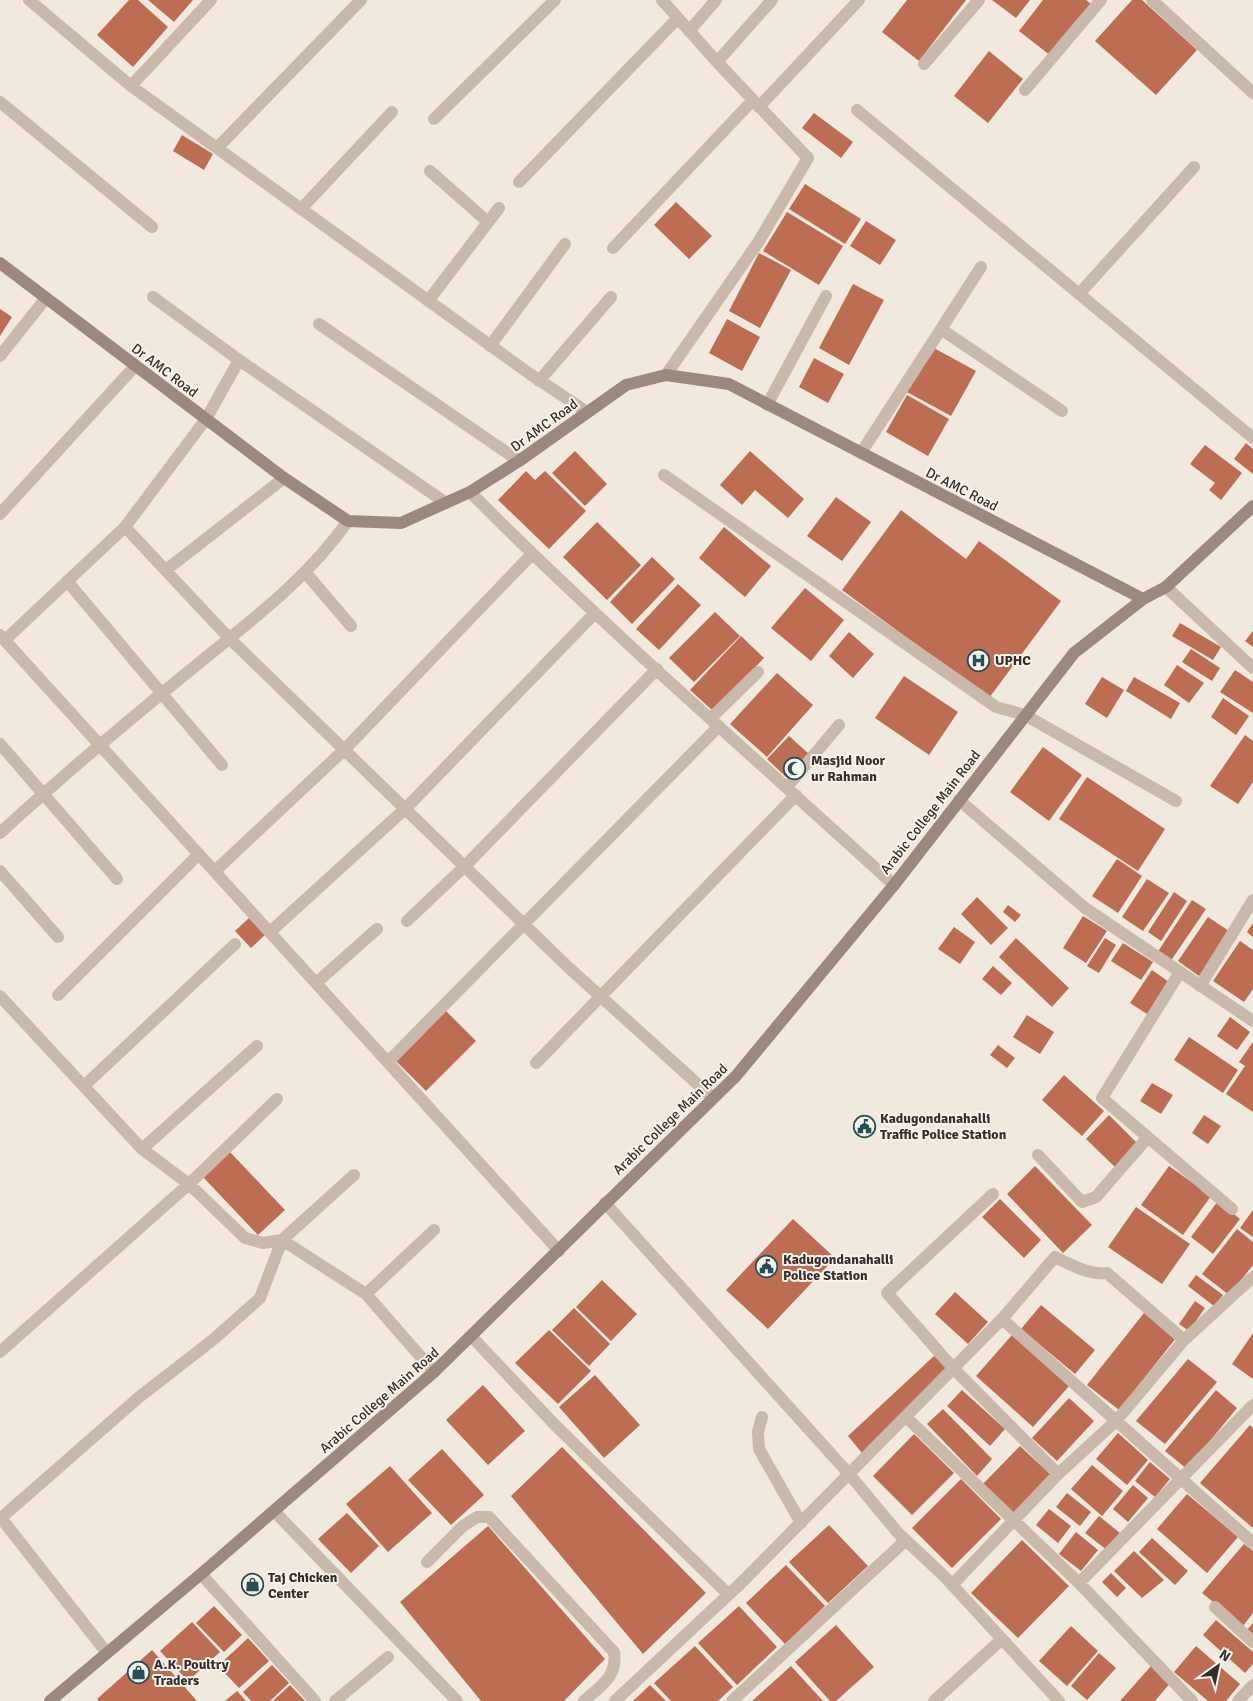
<svg xmlns="http://www.w3.org/2000/svg" width="1253" height="1701" font-family="Signika,sans-serif">
  <style>
    .building { fill: #bd6d51 }
    .lines { fill: none; stroke-linecap: round; stroke-linejoin: round }
    .street { stroke: #c8b9ab; stroke-width: 12 }
    .secondary { stroke: #9c887c; stroke-width: 12 }
    .labels { text-anchor: middle; stroke-width: 4; stroke-linejoin: round; paint-order: stroke }
    .street-label { font-size: 14px; fill: #362e2a; stroke: #f9f2eb }
    .poi-label { font-size: 14px; font-weight: bold; fill: #362e2a; stroke: #f9f2eb; text-anchor: start }
  </style>
  <rect width="100%" height="100%" fill="#f1e8de"/>
  <path class="building" d="M129,0H138L168,27L133,67L97,35Z
    M148,0H193L174,22Z
    M907,0H966L919,61L882,32Z
    M992,0H1030L1016,18Z
    M1043,0H1086L1091,4L1051,56L1019,31Z
    M1132,0H1142L1197,50L1156,95L1095,41Z
    M989,51L1023,79L988,123L954,96Z
    M814,113L853,142L841,158L802,128Z
    M182,135L213,154L204,170L173,151Z
    M805,184L861,219L845,244L789,209Z
    M676,202L712,236L689,259L654,225Z
    M787,212L843,246L819,285L763,251Z
    M866,221L896,240L880,265L850,246Z
    M759,253L791,270L760,328L729,311Z
    M853,284L884,300L849,365L819,348Z
    M0,309L12,317L0,336Z
    M727,319L760,337L742,371L709,353Z
    M932,347L976,371L951,416L907,392Z
    M814,358L844,374L828,403L799,387Z
    M907,395L949,419L928,456L886,432Z
    M1246,443L1253,449V474L1234,459Z
    M1205,445L1242,473L1221,500L1209,490L1215,483L1190,464Z
    M575,451L607,484L585,506L552,473Z
    M750,451L804,499L788,518L755,490L742,505L720,485Z
    M526,471L535,480L545,471L586,511L549,549L498,500Z
    M836,497L871,522L842,561L807,536Z
    M901,510L966,559L979,541L1061,601L989,698L842,590Z
    M597,522L641,565L607,600L563,557Z
    M724,527L771,566L745,597L699,558Z
    M652,557L675,579L632,624L610,602Z
    M678,584L701,605L659,650L636,629Z
    M805,588L844,620L811,661L771,628Z
    M715,612L740,636L694,682L669,658Z
    M1180,623L1221,647L1213,660L1172,636Z
    M1253,631V647L1245,641Z
    M849,632L874,654L853,678L829,656Z
    M741,636L764,658L713,711L690,690Z
    M1191,649L1220,668L1212,681L1182,662Z
    M1177,665L1204,683L1189,703L1164,685Z
    M1235,670L1253,682V713L1220,692Z
    M777,673L813,705L767,757L730,724Z
    M904,676L958,712L929,755L875,718Z
    M1102,677L1124,690L1107,718L1085,704Z
    M1134,677L1180,703L1171,719L1126,691Z
    M1223,698L1249,716L1236,735L1211,717Z
    M1245,735L1253,741V782L1238,804L1210,786Z
    M789,736L809,754L786,777L767,759Z
    M1043,747L1082,775L1049,821L1010,792Z
    M1087,777L1165,829L1138,871L1059,819Z
    M1117,859L1142,876L1118,913L1092,896Z
    M1147,879L1169,893L1143,931L1122,917Z
    M1174,892L1187,901L1161,941L1148,932Z
    M977,897L1008,928L991,945L961,914Z
    M1192,900L1206,909L1170,962L1157,953Z
    M1008,905L1021,915L1015,922L1003,912Z
    M1083,916L1107,931L1086,963L1063,948Z
    M1208,917L1229,931L1199,976L1178,961Z
    M249,918L265,935L251,948L235,931Z
    M1253,923V937L1247,932Z
    M954,927L975,942L960,964L938,949Z
    M1016,938L1069,988L1052,1007L999,957Z
    M1105,938L1116,945L1099,973L1087,966Z
    M1240,941L1253,950V989L1244,1002L1213,981Z
    M1123,943L1153,962L1141,980L1111,961Z
    M993,966L1012,983L1001,995L982,979Z
    M1152,970L1169,982L1147,1014L1130,1003Z
    M445,1010L476,1041L426,1091L395,1060Z
    M1027,1015L1054,1032L1040,1054L1013,1037Z
    M1230,1017L1250,1032L1237,1050L1217,1036Z
    M1189,1037L1238,1070L1223,1093L1174,1060Z
    M1253,1042V1112L1226,1094L1245,1066L1239,1062Z
    M998,1045L1015,1058L1007,1068L990,1055Z
    M1064,1075L1104,1111L1082,1136L1042,1100Z
    M1152,1083L1173,1095L1161,1114L1140,1101Z
    M1109,1115L1138,1144L1115,1167L1086,1139Z
    M1204,1115L1221,1126L1208,1144L1192,1133Z
    M230,1152L285,1210L258,1235L203,1177Z
    M1035,1166L1092,1225L1063,1253L1007,1194Z
    M1169,1166L1211,1196L1183,1235L1141,1205Z
    M1000,1199L1041,1240L1024,1258L982,1217Z
    M1218,1201L1240,1219L1213,1254L1191,1237Z
    M1136,1207L1190,1244L1162,1284L1108,1247Z
    M1253,1210V1237L1240,1228Z
    M793,1219L835,1258L768,1329L726,1290Z
    M1237,1229L1253,1242V1265L1229,1295L1202,1274Z
    M1196,1275L1223,1295L1214,1306L1188,1286Z
    M602,1280L637,1314L611,1341L576,1307Z
    M955,1292L988,1322L968,1344L935,1314Z
    M1195,1301L1205,1308L1189,1331L1179,1324Z
    M1041,1305L1095,1350L1075,1374L1021,1329Z
    M574,1308L610,1344L589,1366L552,1330Z
    M1144,1313L1176,1338L1119,1410L1087,1385Z
    M549,1330L591,1371L558,1404L515,1363Z
    M1253,1333V1379L1232,1364Z
    M1012,1335L1070,1385L1033,1427L976,1376Z
    M934,1356L948,1368L862,1453L848,1436Z
    M1188,1359L1217,1382L1165,1444L1136,1421Z
    M595,1375L640,1425L604,1458L559,1407Z
    M483,1385L525,1431L488,1465L446,1420Z
    M962,1390L1005,1429L990,1446L947,1406Z
    M1216,1390L1237,1408L1187,1469L1165,1451Z
    M1069,1398L1094,1421L1057,1461L1032,1438Z
    M943,1409L992,1459L977,1476L927,1424Z
    M1250,1425L1253,1428V1528L1200,1483Z
    M1118,1433L1148,1460L1127,1485L1096,1459Z
    M914,1434L954,1473L912,1515L873,1476Z
    M1020,1446L1051,1475L1014,1514L983,1484Z
    M562,1447L706,1593L643,1654L511,1496Z
    M442,1449L484,1495L451,1525L408,1480Z
    M1150,1462L1170,1479L1155,1497L1135,1481Z
    M1092,1465L1123,1491L1102,1516L1071,1489Z
    M390,1466L432,1513L388,1552L346,1504Z
    M961,1479L1001,1519L952,1568L912,1528Z
    M1133,1485L1148,1498L1128,1522L1113,1509Z
    M1067,1493L1091,1512L1080,1526L1056,1507Z
    M1187,1494L1238,1537L1207,1573L1157,1529Z
    M1049,1509L1071,1526L1058,1543L1036,1525Z
    M347,1513L379,1546L351,1573L318,1539Z
    M1099,1516L1120,1533L1107,1550L1085,1533Z
    M829,1525L868,1566L828,1603L789,1562Z
    M488,1526L605,1659L564,1701H481L400,1602Z
    M1076,1532L1098,1550L1081,1571L1059,1554Z
    M1152,1538L1188,1571L1175,1585L1139,1552Z
    M1022,1540L1069,1586L1018,1638L971,1593Z
    M1244,1544L1253,1551V1613L1243,1626L1202,1593Z
    M1134,1551L1164,1580L1142,1598L1114,1571Z
    M786,1565L825,1606L785,1644L746,1603Z
    M1111,1573L1126,1588L1117,1597L1102,1582Z
    M214,1606L242,1635L224,1652L196,1623Z
    M739,1606L777,1647L737,1685L698,1643Z
    M1216,1620L1253,1652V1664L1245,1673L1203,1635Z
    M192,1622L220,1652L188,1681L160,1651Z
    M1253,1623V1636L1246,1631Z
    M836,1625L874,1667L836,1701H830L795,1662Z
    M1071,1626L1098,1651L1067,1686L1039,1661Z
    M248,1638L269,1661L239,1688L218,1666Z
    M695,1646L733,1687L718,1701H671L654,1683Z
    M1196,1646L1240,1684L1226,1701H1208L1174,1672Z
    M152,1650L197,1701H99L97,1699Z
    M1099,1653L1116,1668L1087,1700L1071,1686Z
    M272,1665L289,1683L270,1701H251L243,1692Z
    M1152,1665L1171,1682L1155,1701H1120Z
    M791,1666L823,1701H752Z
    M290,1685L305,1701H273Z
    M650,1685L666,1701H633Z
    M237,1691L246,1701H225Z"/>
  <g class="lines">
    <path class="street" d="M29,0L131,86L530,374L587,412
      M662,0L717,62L808,158L759,241L666,375
      M1152,0L1253,93
      M689,31L716,0
      M717,62L772,0
      M924,64L979,0
      M131,86L211,0
      M1025,90L1101,0
      M0,102L152,227
      M759,107L859,0
      M857,110L1253,438
      M434,119L555,0
      M217,148L361,0
      M430,171L488,222
      M519,182L678,18
      M301,209L392,112
      M613,248L753,100
      M1079,294L1194,167
      M153,297L239,360L446,503
      M428,301L499,208
      M319,324L519,461
      M941,329L1062,411
      M490,346L565,244
      M0,356L46,298
      M539,381L611,297
      M767,405L826,296
      M861,453L981,267
      M664,475L996,707L1025,715L1176,801
      M470,492C606,629 752,755 894,885
      M0,514L135,366
      M125,527L206,419L239,360
      M166,570L284,478
      M305,572L351,626
      M67,581L222,765
      M1166,587L1253,668
      M0,635L559,1251
      M5,640L125,527L229,638L568,967L713,1098
      M711,718L758,672
      M0,744L117,879
      M787,787L839,725
      M959,800L1085,908L1253,1021
      M0,833C61,777 124,724 188,672C245,625 305,582 348,521
      M0,871L58,937
      M215,871L345,749L532,554
      M407,921L465,866L657,669
      M270,932L406,808L595,613
      M1180,972L1102,1098L1232,1209
      M316,983L377,929
      M1200,986L1253,900
      M58,995L199,854
      M0,996L142,1149L189,1184L245,1238L263,1243L282,1240L366,1294L434,1372
      M388,1062L719,726
      M536,1063L796,795
      M84,1086L235,944
      M142,1149L257,1046
      M1038,1155L1082,1202L1096,1197L1148,1137
      M993,1194L887,1293L954,1369L1058,1474L1116,1421L1184,1340L1253,1277
      M605,1203L850,1475L898,1533L943,1575L1059,1701
      M366,1294L434,1230
      M1002,1319L1055,1257C1071,1265 1089,1275 1107,1273L1184,1340
      M472,1337L556,1426L728,1594
      M0,1352L189,1184L277,1099
      M762,1417L758,1432L759,1449L801,1523
      M906,1417L1079,1583L1192,1701
      M274,1511L457,1701
      M427,1562L463,1526L477,1517H489L614,1652C618,1677 600,1686 584,1701
      M201,1574L315,1701
      M1079,1583L1253,1405
      M952,1585L1058,1474
      M1215,1607L1253,1642
      M107,1653L1,1518L138,1398L214,1339L260,1298L282,1240L354,1175
      M335,1701L388,1657
      M615,1701L740,1584L1002,1319L1253,1543
      M732,1701L906,1540
      M934,1701L1001,1640
      M1238,1701L1253,1685"/>
    <path class="secondary" d="M0,263L284,478L348,521L401,523L470,492L519,461L626,385L666,375L729,384L1143,599
      M50,1701L201,1574L434,1372L736,1076L894,885L1074,653L1143,599L1166,587L1253,506"/>
  </g>
  <defs>
    <symbol id="hospital-ring" viewBox="-11 -11 22 22"><circle r="9.5" fill="#f9f2eb" stroke="#225055" stroke-width="1.5"/><path d="M-5-5h3v3.5h4V-5h3V5h-3V1.5h-4V5h-3Z" fill="#225055"/></symbol>
    <symbol id="mosque-ring" viewBox="-11 -11 22 22"><circle r="9.5" fill="#f9f2eb" stroke="#225055" stroke-width="1.5"/><path d="M3.5-4.9A6 6 0 1 0 3.5 4.9A5 5 0 1 1 3.5-4.9Z" fill="#225055"/></symbol>
    <symbol id="civic-ring" viewBox="-11 -11 22 22"><circle r="9.5" fill="#f9f2eb" stroke="#225055" stroke-width="1.5"/><path d="M-.6-6.5H3V-4.5H.6V-3L4-1V1h2V6H-6V1h2V-1L-.6-3ZM-1.2 2.5V6h2.4V2.5Z" fill="#225055"/></symbol>
    <symbol id="shop-ring" viewBox="-11 -11 22 22"><circle r="9.5" fill="#f9f2eb" stroke="#225055" stroke-width="1.5"/><path d="M-5-2.5h2.3a2.7 3.5 0 0 1 5.4 0H5L5.5 6h-11ZM-1.5-2.5h3a1.5 2.3 0 0 0-3 0Z" fill="#225055"/></symbol>
  </defs>
  <g fill-rule="evenodd">
    <use href="#hospital-ring" x="966" y="648" width="25" height="25"/>
    <use href="#mosque-ring" x="782" y="756" width="25" height="25"/>
    <use href="#civic-ring" x="852" y="1114" width="25" height="25"/>
    <use href="#civic-ring" x="754" y="1254" width="25" height="25"/>
    <use href="#shop-ring" x="240" y="1572" width="25" height="25"/>
    <use href="#shop-ring" x="126" y="1660" width="25" height="25"/>
  </g>
  <g class="labels">
    <g class="street-label">
      <text transform="translate(165 370) rotate(37)" y="5">Dr AMC Road</text>
      <text transform="translate(544 425) rotate(-36)" y="5">Dr AMC Road</text>
      <text transform="translate(962 489) rotate(27)" y="5">Dr AMC Road</text>
      <text transform="translate(930 812) rotate(-52)" y="5">Arabic College Main Road</text>
      <text transform="translate(670 1119) rotate(-44)" y="5">Arabic College Main Road</text>
      <text transform="translate(379 1400) rotate(-41)" y="5">Arabic College Main Road</text>
    </g>
    <g class="poi-label">
      <text x="995" y="665">UPHC</text>
      <text x="811" y="765">Masjid Noor<tspan x="811" dy="16">ur Rahman</tspan></text>
      <text x="880" y="1123">Kadugondanahalli<tspan x="880" dy="16">Traffic Police Station</tspan></text>
      <text x="783" y="1264">Kadugondanahalli<tspan x="783" dy="16">Police Station</tspan></text>
      <text x="268" y="1582">Taj Chicken<tspan x="268" dy="16">Center</tspan></text>
      <text x="154" y="1669">A.K. Poultry<tspan x="154" dy="16">Traders</tspan></text>
    </g>
  </g>
  <g transform="translate(1218 1666) rotate(33)" stroke="#f9f2eb" stroke-width="4" paint-order="stroke">
  <path d="M0-4L9 19L0 12L-9 19Z" fill="#362e2a"/>
  <text y="-8" font-size="14" font-weight="bold" text-anchor="middle" fill="#362e2a">N</text>
  </g>
</svg>
